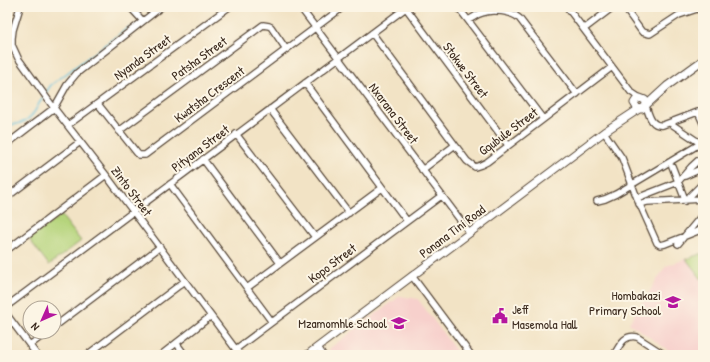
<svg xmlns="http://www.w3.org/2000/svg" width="710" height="362" font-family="'Patrick Hand',sans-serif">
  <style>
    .built { fill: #f7d0cc }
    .green { fill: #b5d47b; stroke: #787f4c }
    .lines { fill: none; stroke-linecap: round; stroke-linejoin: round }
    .stream { stroke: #5fc0de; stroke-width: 1.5 }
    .minor-casing { stroke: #564637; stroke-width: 8 }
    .tertiary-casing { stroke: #564637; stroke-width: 9 }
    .minor { stroke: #fff; stroke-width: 5.5 }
    .tertiary { stroke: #fff; stroke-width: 7 }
    .labels { text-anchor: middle; stroke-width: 4; stroke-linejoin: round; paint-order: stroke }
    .street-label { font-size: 13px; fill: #3b2a1e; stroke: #fcf5e5 }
    .poi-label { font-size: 13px; fill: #3b2a1e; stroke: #fcf5e5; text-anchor: end }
  </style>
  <rect width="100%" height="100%" fill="#fcf5e5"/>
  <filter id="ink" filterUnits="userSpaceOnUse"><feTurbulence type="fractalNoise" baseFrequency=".025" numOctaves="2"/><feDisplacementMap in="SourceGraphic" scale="8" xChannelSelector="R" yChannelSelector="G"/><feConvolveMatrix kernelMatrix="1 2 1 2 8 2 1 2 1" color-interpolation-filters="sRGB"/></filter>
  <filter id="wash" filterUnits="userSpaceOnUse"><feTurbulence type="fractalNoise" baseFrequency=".012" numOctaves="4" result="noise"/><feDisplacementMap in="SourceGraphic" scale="16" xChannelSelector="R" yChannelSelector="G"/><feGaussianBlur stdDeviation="0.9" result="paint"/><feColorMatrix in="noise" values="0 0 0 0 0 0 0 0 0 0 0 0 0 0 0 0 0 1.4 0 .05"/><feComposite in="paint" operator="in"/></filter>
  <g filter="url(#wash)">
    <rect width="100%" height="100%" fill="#f2e3c5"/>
    <path class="built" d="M686,259L703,281V355H675L629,323L666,266Z
      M400,296L418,299L459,355H329L328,353L330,348Z"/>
    <path class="green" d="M61,215L81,241L49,265L29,239Z
      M703,253V281L686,259Z"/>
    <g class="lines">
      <path class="stream" d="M45,94L51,85L129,27
        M7,125C11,124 16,125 20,123C34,119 36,107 43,97"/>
    </g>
  </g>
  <g filter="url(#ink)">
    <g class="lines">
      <defs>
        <path id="minor" d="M20,7L13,30L12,38V45L18,58L54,108L106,175L240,355
          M130,7L142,20
          M300,7L470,233
          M458,7L543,119
          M567,7L631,92L640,98
          M624,7L642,32L650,34L679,15L703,7
          M406,8L508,145
          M468,20C473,18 477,14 482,13C492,9 511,11 519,18L577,94
          M584,29L613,7
          M372,33L455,145L467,161L475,167L481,165L487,162L612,67
          M305,83L407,221
          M98,104L137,153L139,155H145L343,7
          M646,106C649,115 651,127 663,125L703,110
          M270,109L349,213
          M698,112L703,123
          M670,123L703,145
          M68,125L229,7
          M119,131L263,25L269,26L271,27L286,49
          M604,132L622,158L637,198L657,243L660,245L665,244L703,229
          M236,134L315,237
          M7,144L54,108L67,85L77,73L161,7
          M203,159L280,263
          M672,166L684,197
          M422,170L455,145
          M685,176L703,168
          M170,184L272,322
          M7,197L80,142
          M637,198L678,182L691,167L703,156
          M597,201L605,199L616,194L703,142
          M685,201L703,183
          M639,204L647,202L703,199
          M678,244L703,214
          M7,250L106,175
          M412,276L471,355
          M247,288L382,188
          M7,306L407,7
          M7,315L37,355
          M54,327L160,247
          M177,344L185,355
          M30,345L47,332
          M318,347L323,355
          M236,349L441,196
          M87,355L185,281
          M161,355L211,316
          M614,355C620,345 624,334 637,337L665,355"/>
        <path id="tertiary" d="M646,104L645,100L640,98L636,100L634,103L637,108L642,109L667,86L703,60
          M307,355L604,132L639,109"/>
      </defs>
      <use href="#minor" class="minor-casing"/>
      <use href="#tertiary" class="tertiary-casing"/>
      <use href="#minor" class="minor"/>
      <use href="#tertiary" class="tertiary"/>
    </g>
  </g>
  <defs>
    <symbol id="school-bare" viewBox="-9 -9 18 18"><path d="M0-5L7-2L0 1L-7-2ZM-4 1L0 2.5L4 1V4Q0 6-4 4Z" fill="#b5179e" stroke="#fcf5e5" stroke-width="2.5" paint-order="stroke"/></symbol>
    <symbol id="civic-bare" viewBox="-9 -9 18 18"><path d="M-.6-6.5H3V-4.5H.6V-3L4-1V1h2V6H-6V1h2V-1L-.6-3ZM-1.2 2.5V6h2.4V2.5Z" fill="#b5179e" stroke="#fcf5e5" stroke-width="2.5" paint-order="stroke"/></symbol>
  </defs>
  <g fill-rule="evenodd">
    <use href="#school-bare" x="662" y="291" width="22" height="22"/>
    <use href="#civic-bare" x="489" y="305" width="22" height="22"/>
    <use href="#school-bare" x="388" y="312" width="22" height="22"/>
  </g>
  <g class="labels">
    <g class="street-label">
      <text transform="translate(142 57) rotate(-36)" y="5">Nyanda Street</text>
      <text transform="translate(199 58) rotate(-36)" y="5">Patsha Street</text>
      <text transform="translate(466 70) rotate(53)" y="5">Stokwe Street</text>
      <text transform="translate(209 94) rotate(-37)" y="5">Kwatsha Crescent</text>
      <text transform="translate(394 113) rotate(53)" y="5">Nxarana Street</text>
      <text transform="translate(508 131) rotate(-37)" y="5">Gqubule Street</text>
      <text transform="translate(200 148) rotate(-37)" y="5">Pityana Street</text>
      <text transform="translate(132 191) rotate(53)" y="5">Zinto Street</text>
      <text transform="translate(452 231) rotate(-37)" y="5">Ponana Tini Road</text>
      <text transform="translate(332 263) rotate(-37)" y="5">Kopo Street</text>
    </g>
    <g class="poi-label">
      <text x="661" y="300">Hombakazi<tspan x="661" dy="15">Primary School</tspan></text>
      <text x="512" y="314" text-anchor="start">Jeff<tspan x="512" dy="15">Masemola Hall</tspan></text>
      <text x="387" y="328">Mzamomhle School</text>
    </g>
  </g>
  <rect width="710" height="362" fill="none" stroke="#fcf5e5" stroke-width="24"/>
  <g transform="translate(42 320) rotate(225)"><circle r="19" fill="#fcf5e5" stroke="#afa495"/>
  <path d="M0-3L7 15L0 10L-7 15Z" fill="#b5179e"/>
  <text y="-6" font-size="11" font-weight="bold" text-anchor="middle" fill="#3b2a1e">N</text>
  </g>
</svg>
